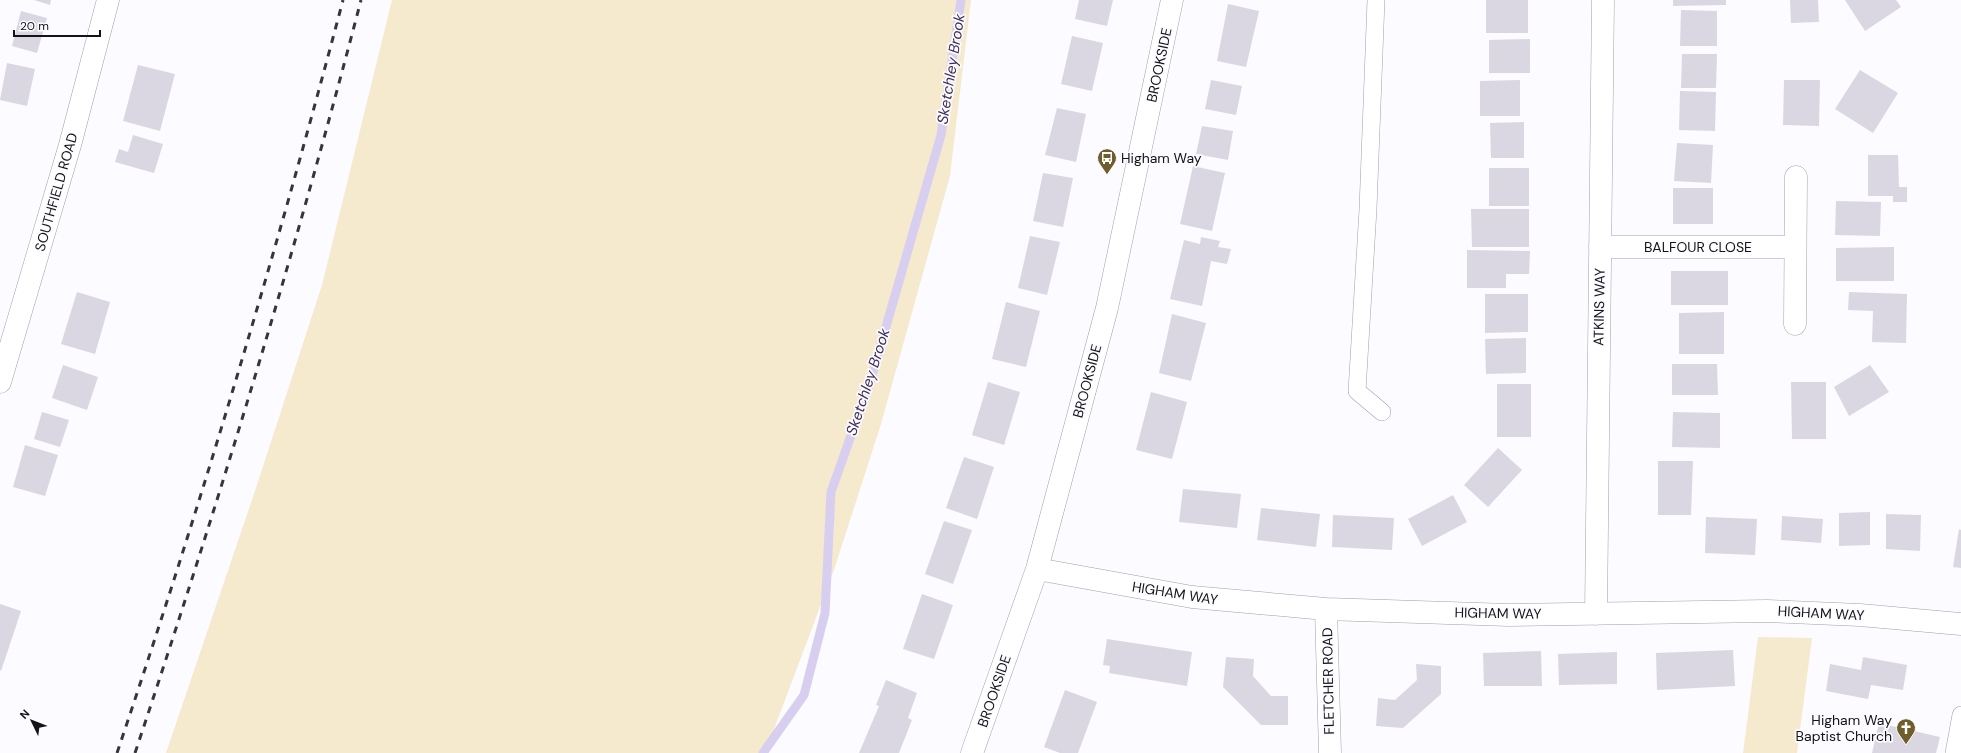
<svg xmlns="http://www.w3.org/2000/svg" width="1961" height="753" font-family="'DM Sans',sans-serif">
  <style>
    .green { fill: #f5eace }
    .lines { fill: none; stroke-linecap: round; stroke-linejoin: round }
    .stream { stroke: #d8cff0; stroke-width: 9 }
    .building { fill: #dad7e2 }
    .lane-casing { stroke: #a19fa8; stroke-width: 18 }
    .street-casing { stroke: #a19fa8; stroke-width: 23 }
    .secondary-casing { stroke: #a19fa8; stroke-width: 23 }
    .lane { stroke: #fff; stroke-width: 17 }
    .street { stroke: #fff; stroke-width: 22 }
    .secondary { stroke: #fff; stroke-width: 22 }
    .rail { stroke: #363539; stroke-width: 3; stroke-dasharray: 7 7; stroke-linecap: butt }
    .labels { text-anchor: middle; stroke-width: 3.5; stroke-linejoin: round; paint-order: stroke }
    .street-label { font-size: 14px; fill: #141316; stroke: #fcfbff }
    .poi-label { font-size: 14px; fill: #141316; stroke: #fcfbff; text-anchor: start }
    .water-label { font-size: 15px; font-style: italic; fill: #3c2d58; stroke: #fcfbff }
  </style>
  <rect width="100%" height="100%" fill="#fcfbff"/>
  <path class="green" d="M392,0H971L950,176L881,424L834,570L765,753H166L255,491L322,285Z
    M1758,637L1812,638L1797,753H1743Z"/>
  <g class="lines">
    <path class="stream" d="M763,753L804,695L825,613L831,492L871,379L941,135L961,0"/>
  </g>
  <path class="building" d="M34,0H51L50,5Z
    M1079,0H1113L1107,26L1075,19Z
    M1486,0H1528V33H1486Z
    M1673,0H1726V5L1673,6Z
    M1790,0H1818L1819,22L1791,23Z
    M1845,0H1896L1901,7L1865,31Z
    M1228,4L1259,11L1246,67L1217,61Z
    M1681,10L1717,11V46H1680Z
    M21,11L47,18L37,53L12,46Z
    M1072,36L1103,43L1092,91L1061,84Z
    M1530,39V73H1489V40Z
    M1682,54H1717L1716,88H1681Z
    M7,63L35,69L27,106L0,100Z
    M138,65L175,74L160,131L123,121Z
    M1860,70L1898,93L1873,133L1835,109Z
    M1211,80L1242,86L1236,115L1205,109Z
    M1520,80V116H1480V81Z
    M1784,80H1820L1819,126L1783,125Z
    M1680,91L1716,92L1715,131L1679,130Z
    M1057,108L1086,114L1076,162L1045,155Z
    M1524,122V158H1491L1490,123Z
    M1202,126L1233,131L1228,160L1196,154Z
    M133,135L163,144L154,173L115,162L119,149L128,152Z
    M1677,143L1713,145L1711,183L1674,181Z
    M1868,155H1898L1899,187H1907V202H1893V196H1868Z
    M1193,166L1225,173L1212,231L1180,224Z
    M1489,168H1529V206H1489Z
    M1043,173L1073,178L1063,227L1033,221Z
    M1673,188H1713V224H1673Z
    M1836,201L1881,202L1880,236L1835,235Z
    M1471,209H1529V247H1472Z
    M1030,236L1060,242L1047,295L1018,288Z
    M1201,237L1220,241L1218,247L1231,249L1227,264L1211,261L1202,306L1170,299L1184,240L1200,244Z
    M1894,247V281H1836V248Z
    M1467,250L1530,251L1529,274H1506V288H1467Z
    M1671,271H1728V305H1671Z
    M77,292L110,302L95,354L61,344Z
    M1849,292L1907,294L1906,343L1872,342L1873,311L1848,310Z
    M1485,294H1528V332L1485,333Z
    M1006,302L1040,311L1026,367L992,359Z
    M1724,312V354H1679V313Z
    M1172,314L1206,323L1191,381L1159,373Z
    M1526,338V373L1486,374L1485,339Z
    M1672,364H1717L1718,395H1672Z
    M63,365L98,377L87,410L52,398Z
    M1870,365L1889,392L1849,416L1834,387Z
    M988,382L1020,392L1004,445L972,435Z
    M1791,382H1826V439H1792Z
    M1497,384H1531V437H1497Z
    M1151,392L1187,402L1172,459L1136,450Z
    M42,412L69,420L60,447L34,439Z
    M1673,412L1720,413V448L1672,447Z
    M25,445L58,455L45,496L13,487Z
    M1498,448L1522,470L1488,507L1464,485Z
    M964,457L994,467L977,519L946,508Z
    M1658,461H1693L1691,515H1658Z
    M1183,489L1241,494L1237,528L1179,522Z
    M1453,495L1467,522L1422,546L1408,519Z
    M1261,508L1320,514L1316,547L1257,540Z
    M1870,512V545L1839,546V513Z
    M1886,514L1921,515L1920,551L1886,549Z
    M1333,515L1394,518L1392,550L1332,547Z
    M1782,516L1823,519L1821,543L1781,540Z
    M1706,517L1757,519L1755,555L1705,553Z
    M944,521L972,530L953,584L925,574Z
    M1959,529L1961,530V568L1953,567Z
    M922,594L953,605L934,659L903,649Z
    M0,604L21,611L1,671L0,670Z
    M1107,639L1192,652L1187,686L1109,673L1110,666L1103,665Z
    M1733,650L1735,686L1657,690L1656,653Z
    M1541,651L1542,686H1484L1483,653Z
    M1617,652V684L1559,685L1558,654Z
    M1226,657L1254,659L1253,676L1271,696H1288V725H1261L1223,687Z
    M1863,657L1907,665L1903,690L1871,685L1868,699L1826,691L1830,664L1861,670Z
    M1416,664L1441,666V694L1403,728L1376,726L1378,698L1395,700L1417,680Z
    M886,680L917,693L908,718L912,720L899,753H859L879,706L876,705Z
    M1065,690L1097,702L1078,753H1060L1044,747Z
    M1879,723L1940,737L1936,753H1872Z"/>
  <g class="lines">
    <defs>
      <path id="lane" d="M1376,0L1368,209L1357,391L1382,412
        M1954,753L1961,715"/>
      <path id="street" d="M1600,247H1795
        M1795,324L1796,177
        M1037,569L1192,597L1326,609L1509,615L1767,611L1860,615L1961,624
        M1326,609L1330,753
        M1596,614L1603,0
        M972,753L1037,569L1107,308L1172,0"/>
      <path id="secondary" d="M0,382L70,145L108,0"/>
    </defs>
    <use href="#lane" class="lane-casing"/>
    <use href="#street" class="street-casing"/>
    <use href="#secondary" class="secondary-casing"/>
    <use href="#lane" class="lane"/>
    <use href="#street" class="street"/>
    <use href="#secondary" class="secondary"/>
    <path class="rail" d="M117,753C201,504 276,254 343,0
      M135,753C218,504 295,254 361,0"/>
  </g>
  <defs>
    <symbol id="bus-pin" viewBox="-11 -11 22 30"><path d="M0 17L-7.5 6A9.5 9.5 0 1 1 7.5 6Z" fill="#6f5d2b" stroke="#fcfbff"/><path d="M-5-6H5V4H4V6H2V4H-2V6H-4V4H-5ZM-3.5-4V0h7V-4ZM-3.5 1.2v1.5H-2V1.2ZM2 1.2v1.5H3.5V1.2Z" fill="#fff"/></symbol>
    <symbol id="church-pin" viewBox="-11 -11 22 30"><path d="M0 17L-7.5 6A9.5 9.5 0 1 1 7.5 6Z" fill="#6f5d2b" stroke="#fcfbff"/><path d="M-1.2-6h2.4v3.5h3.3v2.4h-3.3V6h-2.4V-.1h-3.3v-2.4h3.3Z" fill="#fff"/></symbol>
  </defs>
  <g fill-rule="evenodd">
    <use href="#bus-pin" x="1096" y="147" width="22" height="30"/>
    <use href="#church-pin" x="1895" y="717" width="22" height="30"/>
  </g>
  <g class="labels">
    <g class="street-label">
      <text transform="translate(1159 65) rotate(-78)" y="5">BROOKSIDE</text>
      <text transform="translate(56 192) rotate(-74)" y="5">SOUTHFIELD ROAD</text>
      <text x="1698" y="252">BALFOUR CLOSE</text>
      <text transform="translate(1599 307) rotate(-89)" y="5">ATKINS WAY</text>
      <text transform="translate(1087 381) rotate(-75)" y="5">BROOKSIDE</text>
      <text transform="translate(1175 593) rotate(9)" y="5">HIGHAM WAY</text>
      <text transform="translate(1498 613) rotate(1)" y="5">HIGHAM WAY</text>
      <text transform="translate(1821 613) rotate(3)" y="5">HIGHAM WAY</text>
      <text transform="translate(1328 681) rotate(-91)" y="5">FLETCHER ROAD</text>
      <text transform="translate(994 691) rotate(-71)" y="5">BROOKSIDE</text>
    </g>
    <g class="poi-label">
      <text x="1121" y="163">Higham Way</text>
      <text x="1892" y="725" text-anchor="end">Higham Way<tspan x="1892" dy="16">Baptist Church</tspan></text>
    </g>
    <g class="water-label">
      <text transform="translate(951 69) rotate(-81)" y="5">Sketchley Brook</text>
      <text transform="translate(868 382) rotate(-72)" y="5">Sketchley Brook</text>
    </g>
  </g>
  <g transform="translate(32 721) rotate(313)" stroke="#fcfbff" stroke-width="3" paint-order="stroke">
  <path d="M0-3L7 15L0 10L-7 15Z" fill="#141316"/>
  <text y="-6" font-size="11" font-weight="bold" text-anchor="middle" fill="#141316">N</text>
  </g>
  <path d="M14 30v6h86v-6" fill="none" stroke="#141316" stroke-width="2"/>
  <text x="20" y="30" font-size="12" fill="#141316" stroke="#fcfbff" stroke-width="3" paint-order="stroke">20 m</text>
</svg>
